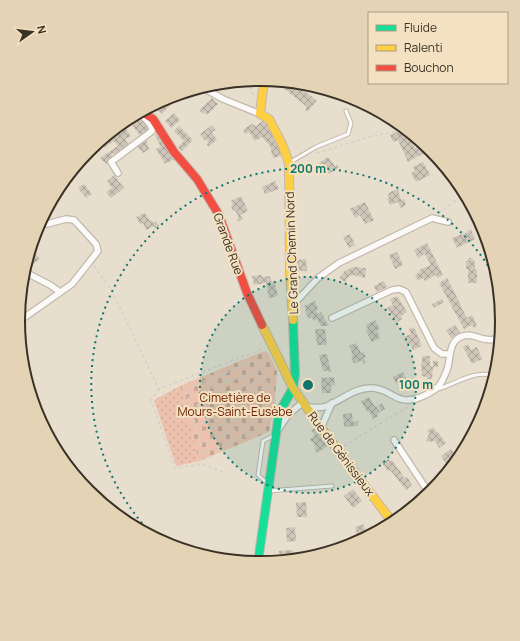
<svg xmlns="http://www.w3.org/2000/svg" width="520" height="641" font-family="Manrope,sans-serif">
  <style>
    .cemetery { fill: url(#cemetery-stones) }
    .park { fill: url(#park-dots) }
    .building { fill: url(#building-cross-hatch) }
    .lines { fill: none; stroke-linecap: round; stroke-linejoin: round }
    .lane-casing { stroke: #c1b9ac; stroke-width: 5 }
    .street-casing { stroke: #c1b9ac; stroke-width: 8 }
    .fast-casing { stroke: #c1b9ac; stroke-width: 10 }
    .slow-casing { stroke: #c1b9ac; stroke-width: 10 }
    .jam-casing { stroke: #c1b9ac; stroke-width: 10 }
    .path { stroke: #d2d0ca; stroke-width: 1.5; stroke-dasharray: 3 3; stroke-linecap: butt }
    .lane { stroke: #fcfaf8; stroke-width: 3 }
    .street { stroke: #fcfaf8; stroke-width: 5.5 }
    .fast { stroke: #16e098; stroke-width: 8 }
    .slow { stroke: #ffcf43; stroke-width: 8 }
    .jam { stroke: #f24e42; stroke-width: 8 }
    .ring { fill: none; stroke: #0f766e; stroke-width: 2; stroke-dasharray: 2 4 }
    .labels { text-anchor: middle; stroke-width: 4; stroke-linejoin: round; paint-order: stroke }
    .street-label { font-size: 12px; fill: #393225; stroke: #f4e1c1 }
    .park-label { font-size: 12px; fill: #6e2104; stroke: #f4e1c1 }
    .rim { fill: none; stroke: #393225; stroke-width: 2 }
    .centre { fill: #0f766e; stroke: #f4e1c1; stroke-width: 2 }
    .ring-label { font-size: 12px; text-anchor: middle; font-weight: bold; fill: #0f766e; stroke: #f4e1c1; stroke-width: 4; stroke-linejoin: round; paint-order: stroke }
  </style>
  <defs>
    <pattern id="cemetery-stones" width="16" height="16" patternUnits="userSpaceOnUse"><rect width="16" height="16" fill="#ecc2ae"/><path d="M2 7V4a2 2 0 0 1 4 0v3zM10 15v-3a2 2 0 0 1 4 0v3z" fill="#cba796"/></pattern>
    <pattern id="park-dots" width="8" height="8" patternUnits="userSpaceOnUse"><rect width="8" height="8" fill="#ecc2ae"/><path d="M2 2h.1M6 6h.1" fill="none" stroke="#cba796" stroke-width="1.8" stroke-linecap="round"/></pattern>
    <pattern id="building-cross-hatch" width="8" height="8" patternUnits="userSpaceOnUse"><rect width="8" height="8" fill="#cfc6ba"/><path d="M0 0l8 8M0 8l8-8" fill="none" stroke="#a9a197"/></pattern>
  </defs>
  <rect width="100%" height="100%" fill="#e8decd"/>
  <path class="cemetery" d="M264,351L268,352L277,371L275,400L269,432L199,461L180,386Z"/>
  <path class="park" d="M180,386L199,461L176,466L154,400Z"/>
  <path class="building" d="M272,81L299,86L317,101L307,112L305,109L307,107L277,83L275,86L271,82Z
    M212,98L218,104L207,115L205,112L203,114L199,110Z
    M163,100L170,105L162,114L154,106Z
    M174,113L180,120L171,128L165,121Z
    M141,117L148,125V133L144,136L143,134L141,135L139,134L132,125Z
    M264,120L268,126L284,155L273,158L270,146L262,137L255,141L249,132L246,134L243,130L251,124L256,126Z
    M212,125L216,130L212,132L217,140L208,147L207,144L209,143L206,139L204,140L200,134Z
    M179,126L193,140L182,151L178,147L184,141L174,131Z
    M126,129L131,136L125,139L128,144L124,148L122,151L116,156L114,153L111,154L114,158L106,164L100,158L118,146L114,141L104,148L102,145Z
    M402,130L404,135L407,134L415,148L422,144L429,148L427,149L428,151L408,162L398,140L393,142L390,135Z
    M159,133L175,159L165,164L156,149L161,147L155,135Z
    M146,140L149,149L143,153L137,146Z
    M328,157L335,166L337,165L339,167L329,174L323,166L322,167L319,163Z
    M423,162L430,175L416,182L411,173L415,171L413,167Z
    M114,175L124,188L111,198L106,192L112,188L107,181Z
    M275,181L279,189L265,194L262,187Z
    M84,184L92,194L86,198L78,188Z
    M398,189L401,200L404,199L406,204L404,207L401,208L398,202L390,205L387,198H389L388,193Z
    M241,196L248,211L240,215L243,219L238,222L237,219L239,218L235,210L233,211L231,206L233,205L231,201Z
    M365,202L374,220L365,224L360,215L355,218L350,209Z
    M145,213L150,221L152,220L153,223L156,221L159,226L155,228L154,226L146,230L143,223L140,224L136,217Z
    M471,230L475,239L457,248L452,238L468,232L467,231Z
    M350,234L355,245L349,248L343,237Z
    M427,243L443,275L438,278L436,275L425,281L423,278L418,281L415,275L420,272L419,270L431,265L425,254L418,258L414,250Z
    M32,250L40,259L32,265L30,262Z
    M397,252L403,265L395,269L389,255Z
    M469,258H472L475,262V270H477V283H468V269H466V261H468Z
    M306,259L307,271H297V260Z
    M353,267L366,268L365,278L354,275L349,276L345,282L339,278L345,271Z
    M262,275V277L270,276L271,280L272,282L274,281L278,296L269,298L266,283L254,285L252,276Z
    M447,278L461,305H460L467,318L472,315L477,326L474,328L472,325L464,329L439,283Z
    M384,281L387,287L377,292L374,286Z
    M397,296L407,312L401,316L402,319L396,323L387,308L393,305L390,299Z
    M442,299L444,302L434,308L432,304Z
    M315,301L318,309L316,311L318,314L321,312L329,326H321L317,319L314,321L311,317L309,319L305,311L306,310L304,306Z
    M375,320L380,329L377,330L380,338L372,342L366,331L368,329L366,325Z
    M455,325L460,333L451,338L446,330Z
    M414,327L422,346L413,350L410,344L408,345L404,337L411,334L409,329Z
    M315,329H325L327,345H317Z
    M356,343L361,353L363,352L366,357L364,358L366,362L363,364L362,360L354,364L351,356L353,355L349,346Z
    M468,344L471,350L477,347L482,359L472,364L463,347Z
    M327,354L331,372H328V371H323L319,355Z
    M422,356H430V363L431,367H433L432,379H427V377L422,376L421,363L422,364Z
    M433,361H438V367H433Z
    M403,372L407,380L409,379L413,386L405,391L401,383L397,385L393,377Z
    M334,377L335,385L331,386V393H322L321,378Z
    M369,397L375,407L376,406L380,412L377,414L378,416L373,419L369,411L367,412L361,401Z
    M382,403L385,409L381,411L378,406Z
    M352,413L353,422L358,421V426L344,427L343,414Z
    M433,427L436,432L437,431L446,443L439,448L435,441H432V442L426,441L429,434L427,431Z
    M314,428L328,446L317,453L314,448L316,447L310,439L315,435L311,430Z
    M451,449L455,456L448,466L441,456Z
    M388,459L390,461L392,460L398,469H399L404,478L407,477L412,485L406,490L391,471L387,470L382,463Z
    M353,489L362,501L353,508L344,496Z
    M306,502L307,517H297L296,503Z
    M363,524L366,531L363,532L365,536L356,542L354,535L357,534L355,527Z
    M295,527L296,541L287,542L286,528Z
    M293,550V556L282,558V557H280L279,551Z"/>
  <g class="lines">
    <defs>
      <path id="lane" d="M289,163L316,147L348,134L351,123L346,111
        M438,389C456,384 472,371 491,375
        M268,484L258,475L263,441L275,435
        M268,491L332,486"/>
      <path id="street" d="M205,89L223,99L260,114
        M118,173L111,162L152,131C153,124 145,120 141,114
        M27,273L50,285L60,292
        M293,305L318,278L339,263L432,218L448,222
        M332,318L392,290L399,289L406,292L434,348L442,354H449
        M18,322L72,284L98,251L96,244L74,220L66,219L47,224L41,221
        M306,407C312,407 319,408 324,407C340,402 354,387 372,388C393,389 396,407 421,397C426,395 434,391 439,386C442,382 445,375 447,370C451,359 448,340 463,336C475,332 483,344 499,338
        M321,428L332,403
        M278,430L288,415L303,402
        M394,440L429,493"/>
      <path id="fast" d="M258,562L279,413L293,388L295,374L293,320"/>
      <path id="slow" d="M264,79L260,114L269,119L282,144L289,163L290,273L293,320
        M262,325L293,388L321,428L390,519"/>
      <path id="jam" d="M144,113L153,119L174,152L197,179L219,215L247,293L262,325"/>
    </defs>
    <use href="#lane" class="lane-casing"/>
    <use href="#street" class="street-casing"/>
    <use href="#fast" class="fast-casing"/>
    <use href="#slow" class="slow-casing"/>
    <use href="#jam" class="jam-casing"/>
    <path class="path" d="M248,81L254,96
      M317,153L369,137L402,130
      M439,213L462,196
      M94,266L112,291L159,389L265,348
      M224,373L227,382
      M159,389L151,400L175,468L203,464L223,472
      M189,397L261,369
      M217,397L232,441
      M268,399L265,428L206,452L202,451L186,389L249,363L256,362L267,380L268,399L275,400L276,404
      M191,408L266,377
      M193,415L268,386
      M195,426L267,396
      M197,434L268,406
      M200,444L266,417
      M344,446L409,406"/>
    <use href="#lane" class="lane"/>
    <use href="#street" class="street"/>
    <use href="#fast" class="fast"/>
    <use href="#slow" class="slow"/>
    <use href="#jam" class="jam"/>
  </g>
  <circle cx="308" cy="385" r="108" fill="#0f766e" fill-opacity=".12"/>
  <g class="ring">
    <circle cx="308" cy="385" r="108"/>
    <path d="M150 532A216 216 0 1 1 492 272"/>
  </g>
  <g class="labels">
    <g class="street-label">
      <text transform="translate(228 244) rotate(70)" y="4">Grande Rue</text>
      <text transform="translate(292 253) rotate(-92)" y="4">Le Grand Chemin Nord</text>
      <text transform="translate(341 454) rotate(53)" y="4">Rue de Génissieux</text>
    </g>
    <g class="park-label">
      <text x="235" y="402">Cimetière de<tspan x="235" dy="14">Mours-Saint-Eusèbe</tspan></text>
    </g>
  </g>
  <path d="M0 0H520V641H0ZM25 321a235 235 0 1 1 470 0a235 235 0 1 1-470 0Z" fill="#e5d3b5" fill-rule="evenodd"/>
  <path class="rim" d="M25 321a235 235 0 1 1 470 0a235 235 0 1 1-470 0Z"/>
  <circle cx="308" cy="385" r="6" class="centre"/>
  <g class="ring-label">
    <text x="308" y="173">200 m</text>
    <text x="416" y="389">100 m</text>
  </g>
  <rect x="368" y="12" width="140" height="72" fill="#f4e1c1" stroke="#a99b83"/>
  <rect x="376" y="25" width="20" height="6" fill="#16e098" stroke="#a99b83"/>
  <text x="404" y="32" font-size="12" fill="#393225">Fluide</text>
  <rect x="376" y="45" width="20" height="6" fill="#ffcf43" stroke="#a99b83"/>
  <text x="404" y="52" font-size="12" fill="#393225">Ralenti</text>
  <rect x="376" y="65" width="20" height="6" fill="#f24e42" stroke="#a99b83"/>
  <text x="404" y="72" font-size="12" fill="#393225">Bouchon</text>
  <g transform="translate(32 32) rotate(76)" stroke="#f4e1c1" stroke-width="3" paint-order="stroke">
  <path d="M0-3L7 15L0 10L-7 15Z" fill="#393225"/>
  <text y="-6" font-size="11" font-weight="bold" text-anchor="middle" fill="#393225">N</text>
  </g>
</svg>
